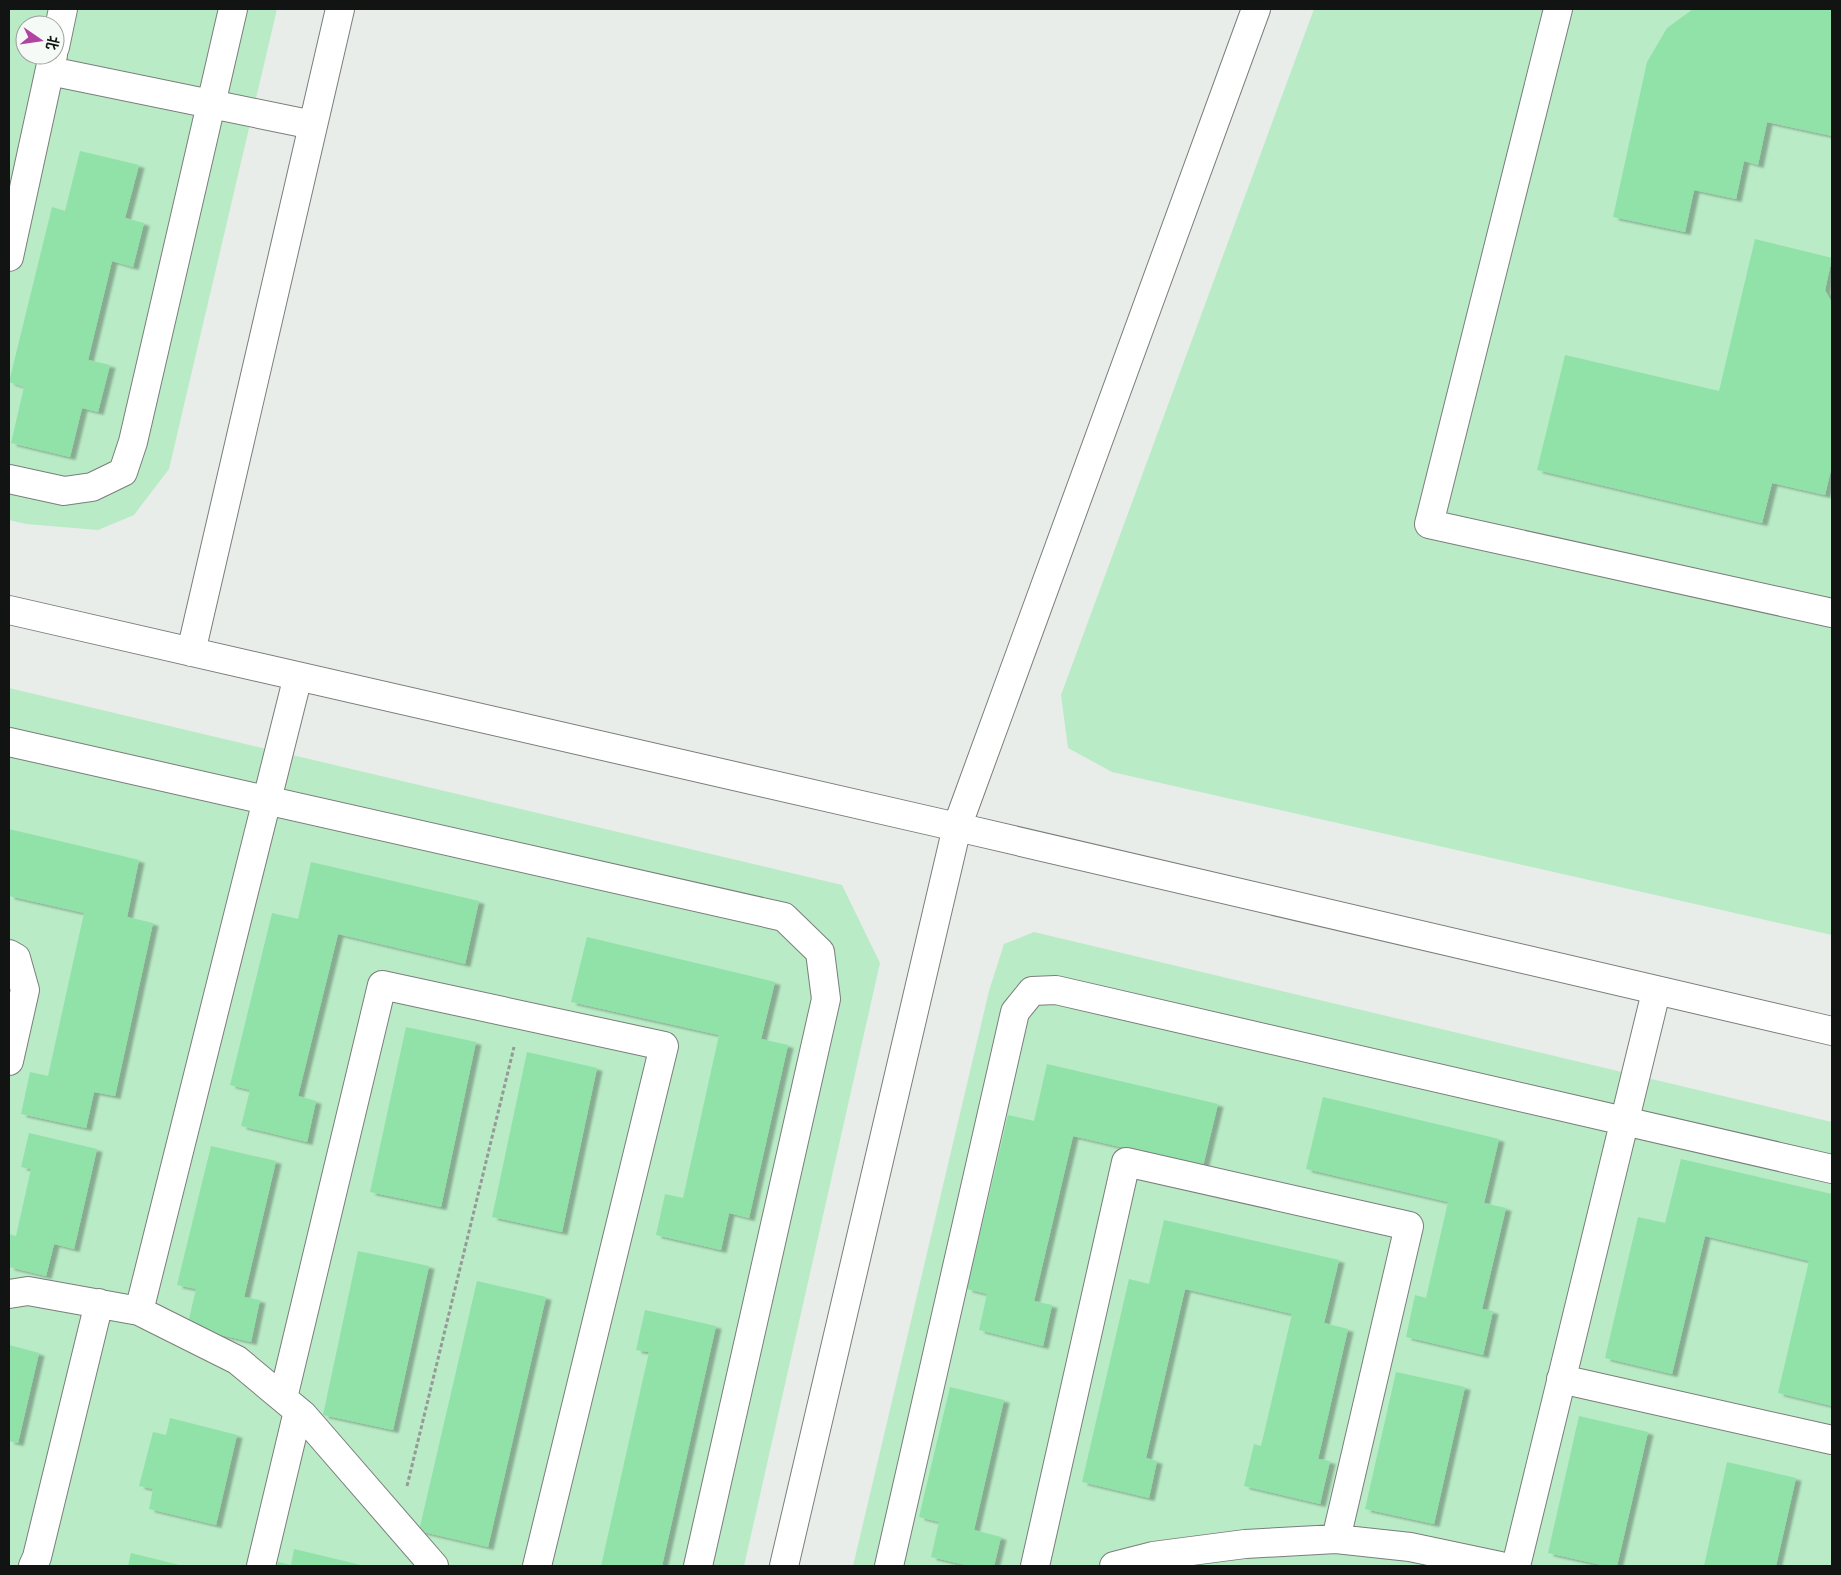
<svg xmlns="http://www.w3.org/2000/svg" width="1841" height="1575" font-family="Inter,'Noto Sans SC',sans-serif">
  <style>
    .green { fill: #b9ebc6; fill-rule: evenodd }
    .building { fill: #91e2a9; filter: url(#shadow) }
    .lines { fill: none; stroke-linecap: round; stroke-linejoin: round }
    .minor-casing { stroke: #7a7e7b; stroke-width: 30 }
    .path { stroke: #969a97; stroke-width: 3; stroke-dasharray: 4 2.5; stroke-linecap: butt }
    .minor { stroke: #fff; stroke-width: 28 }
  </style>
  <defs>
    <filter id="shadow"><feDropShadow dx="5.5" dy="3" stdDeviation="1" flood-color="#0004"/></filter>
  </defs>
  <rect width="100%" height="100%" fill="#e8ede9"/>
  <path class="green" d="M9,9H277L169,469L134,515L98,530L26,524L9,520ZM25,25H55V55H25Z
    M1314,9H1832V935L1112,772L1068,748L1061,695Z
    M9,688L842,885L880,963L744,1566H9Z
    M1034,932L1832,1122V1566H853L989,991L1004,944Z"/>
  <path class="building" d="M1693,9L1832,10V136L1767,122L1758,165L1744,161L1736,199L1694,190L1685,232L1613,217L1647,62L1667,28Z
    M80,151L139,165L125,218L144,223L133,267L112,261L88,360L110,365L98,412L82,408L70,457L11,443L24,387L9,382L52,207L65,211Z
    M1755,239L1832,258L1825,290L1832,303V465L1825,495L1772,483L1762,523L1537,470L1565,355L1719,391Z
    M9,829L139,860L127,917L153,923L115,1096L94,1092L86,1128L21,1114L30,1072L48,1076L84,913L9,896Z
    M311,862L479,901L465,964L338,934L298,1096L316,1101L307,1142L241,1126L250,1090L230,1085L272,913L298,919Z
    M587,937L775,982L761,1039L788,1045L749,1218L729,1213L721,1250L656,1235L665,1194L683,1198L719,1035L571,1002Z
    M406,1027L476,1042L441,1207L370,1192Z
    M527,1052L597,1068L562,1232L492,1217Z
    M1047,1064L1218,1104L1203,1166L1073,1136L1034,1301L1052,1305L1043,1346L979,1330L987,1294L967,1289L1008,1115L1034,1121Z
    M1323,1097L1499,1139L1484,1203L1506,1208L1482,1309L1493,1311L1483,1355L1406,1337L1415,1295L1426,1298L1448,1202L1306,1169Z
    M29,1133L97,1149L74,1249L54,1244L46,1276L9,1267V1234L16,1236L31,1169L21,1167Z
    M211,1146L276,1161L244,1297L260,1300L251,1342L187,1327L196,1289L177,1285Z
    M1681,1159L1832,1194V1406L1778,1393L1809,1261L1705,1236L1672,1374L1605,1358L1638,1217L1665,1223Z
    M1164,1220L1339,1260L1324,1323L1348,1329L1318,1459L1330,1461L1320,1504L1244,1486L1254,1444L1261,1446L1292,1314L1185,1289L1146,1458L1157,1461L1149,1498L1082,1482L1129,1279L1149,1284Z
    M358,1251L429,1266L393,1430L323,1415Z
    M477,1281L546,1297L488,1547L419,1531Z
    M645,1310L716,1326L662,1566H601L649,1352L636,1350Z
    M9,1345L39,1353L18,1443L9,1441Z
    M1396,1372L1465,1387L1434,1524L1365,1509Z
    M950,1387L1004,1400L974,1530L1001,1537L994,1566H970L931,1557L939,1522L919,1517Z
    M1579,1416L1648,1432L1617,1566H1606L1548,1553Z
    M170,1418L237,1435L216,1525L149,1509L153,1489L139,1486L153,1432L166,1435Z
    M1727,1462L1796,1478L1776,1566H1704Z
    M294,1549L365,1566H277L278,1562L291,1565Z
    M131,1553L183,1566H128Z"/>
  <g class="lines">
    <defs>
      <path id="minor" d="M1558,9L1429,524L1832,613
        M55,47L63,9
        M50,71L313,125
        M9,257L53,55
        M9,479L64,491L92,487L123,472L133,442L233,9
        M9,610L957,827L1832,1031
        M191,652L340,9
        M9,742L784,917L820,952L826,999L698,1566
        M9,954L16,958L25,990L9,1061
        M9,1294L28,1291L139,1311L298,676
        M139,1311L237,1360L303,1415L434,1566
        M1561,1379L1832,1440
        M283,1398L382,985L664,1046L537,1566
        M33,1566L37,1557L99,1303
        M261,1566L298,1411
        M784,1566L957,827L1256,9
        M889,1566L1015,1012L1032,991L1056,990L1832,1169
        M1035,1566L1126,1162L1409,1226L1336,1539
        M1114,1566L1153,1556L1245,1544L1336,1539L1410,1547L1500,1566
        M1516,1566L1656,992"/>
    </defs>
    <use href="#minor" class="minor-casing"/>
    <path class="path" d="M407,1486L514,1047"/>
    <use href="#minor" class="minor"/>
  </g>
  <rect width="1841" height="1575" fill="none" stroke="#121413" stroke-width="20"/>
  <g transform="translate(40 40) rotate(103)"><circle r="24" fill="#f6faf7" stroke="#9b9e9c"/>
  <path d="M0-4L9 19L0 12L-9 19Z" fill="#b144a3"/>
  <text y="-8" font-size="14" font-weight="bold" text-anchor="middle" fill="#121413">北</text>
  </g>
</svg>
